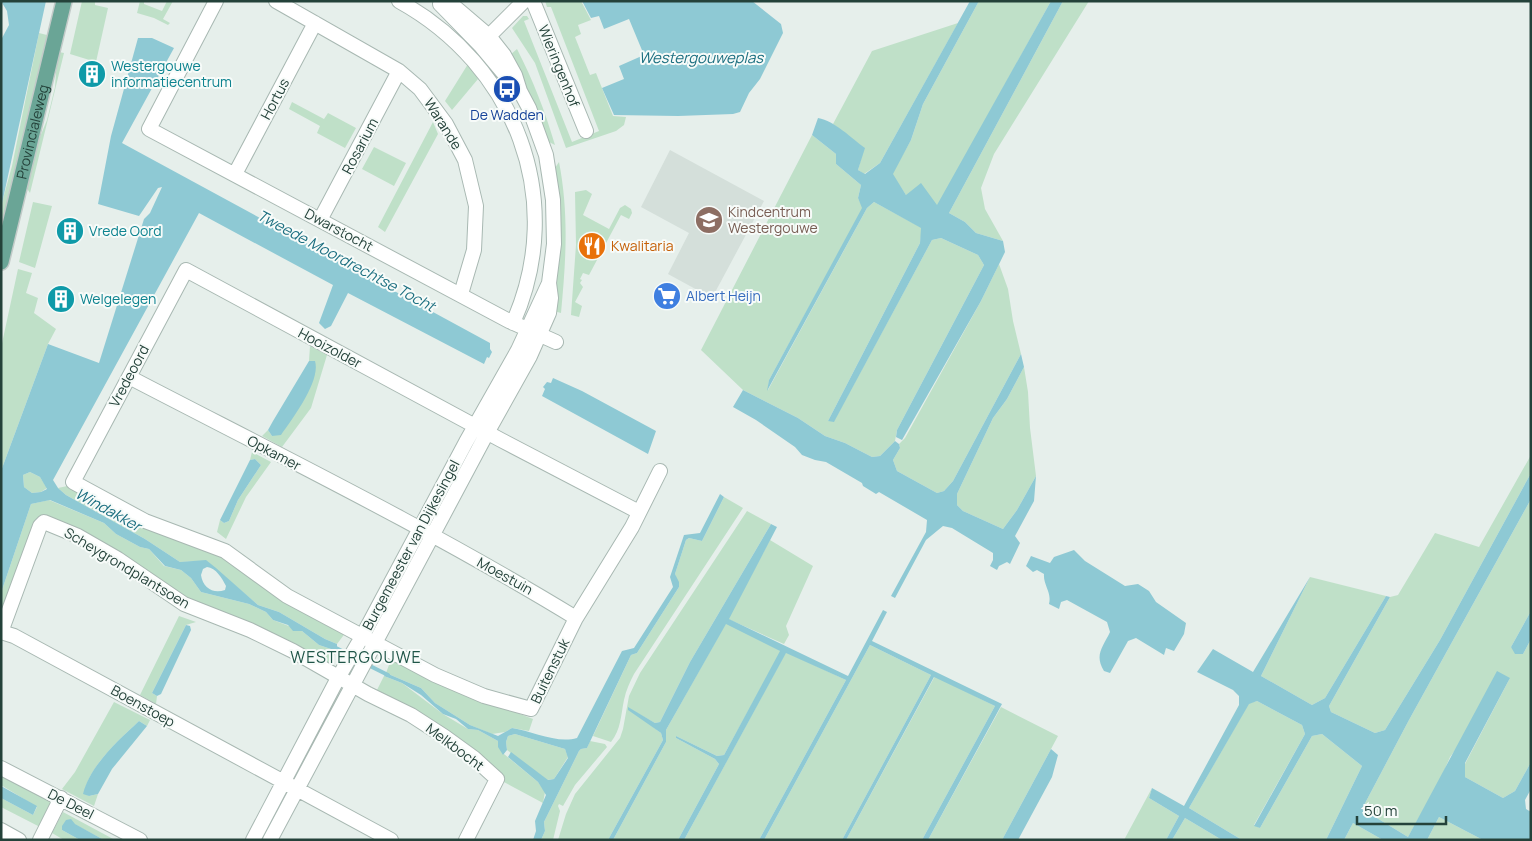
<svg xmlns="http://www.w3.org/2000/svg" width="1532" height="841" font-family="Manrope,sans-serif">
  <style>
    .built { fill: #d4dfda }
    .green { fill: #bfe0c8 }
    .water { fill: #8ec9d4; fill-rule: evenodd }
    .lines { fill: none; stroke-linecap: round; stroke-linejoin: round }
    .stream { stroke: #8ec9d4; stroke-width: 4 }
    .minor-casing { stroke: #a8b8b2; stroke-width: 16 }
    .major-casing { stroke: #c2cac8; stroke-width: 18 }
    .minor { stroke: #fff; stroke-width: 14 }
    .major { stroke: #6aa596; stroke-width: 15 }
    .labels { text-anchor: middle; stroke-width: 4; stroke-linejoin: round; paint-order: stroke }
    .culture-label { font-size: 14px; fill: #0d838f; stroke: #f7fbf9; text-anchor: start }
    .street-label { font-size: 14px; fill: #24423a; stroke: #f7fbf9 }
    .transit-label { font-size: 14px; fill: #164399; stroke: #f7fbf9 }
    .education-label { font-size: 14px; fill: #785e54; stroke: #f7fbf9; text-anchor: start }
    .food-label { font-size: 14px; fill: #c56008; stroke: #f7fbf9; text-anchor: start }
    .shop-label { font-size: 14px; fill: #366cbe; stroke: #f7fbf9; text-anchor: start }
    .water-label { font-size: 15px; font-style: italic; fill: #1c6f80; stroke: #f7fbf9 }
    .quarter-label { font-size: 16px; letter-spacing: 1px; fill: #1f5548; stroke: #f7fbf9 }
  </style>
  <rect width="100%" height="100%" fill="#e6efeb"/>
  <path class="built" d="M670,150L764,201L712,298L668,274L689,233L641,207Z"/>
  <path class="green" d="M82,1H95V5L108,8L96,62L70,54Z
    M140,1H144V4L162,11L167,1H173L163,19L170,23L168,25L154,18L137,13Z
    M545,1H581L591,20L578,25L581,34L575,37L590,75L596,73L613,116L626,117L624,125L616,131L566,148L535,63L512,28L523,16H527L529,19L524,21L572,142L599,131L551,7H547Z
    M979,1H1051L938,206L906,195L892,174L911,140L923,104Z
    M1063,1H1089L994,154L981,188L985,209L1003,241L976,233L965,222L949,213Z
    M958,23L880,163L864,174L858,170L864,148L833,124L872,51Z
    M39,33L47,35L37,84L1,231V206L12,166Z
    M517,49C533,80 545,111 555,145L549,142L546,136L510,55Z
    M59,52L64,53L30,193L26,187L35,149L47,120L55,87L57,60Z
    M468,64L478,79L452,110L445,101Z
    M292,102L324,119L328,113L356,128L345,148L317,133L320,126L289,109Z
    M433,122L438,134L385,232L378,227Z
    M812,135L836,154V164L861,185L858,198L863,208L769,380L768,390L867,208L874,202L922,228L920,243L828,421H834L932,240L941,238L978,255L984,265L897,430L895,441L880,456L872,457L845,443L825,436L798,418L743,390L701,350Z
    M374,147L406,163L394,186L362,169Z
    M559,162C569,214 566,260 561,313L554,311L558,259L555,168Z
    M586,190L592,194L583,215L609,229L620,208L625,205L631,209L632,213L629,219L621,215L589,275L583,273L580,279L582,280L580,283L583,287L575,302L582,306L579,317L571,315L576,245L575,192Z
    M33,202L52,206L35,268L19,262Z
    M999,264L1008,289L1013,321L1021,354L953,481L944,491L937,493L897,471L893,460L900,448L899,444L905,438L981,301Z
    M18,269L32,273L26,293L38,298L34,313L56,329L48,344L1,471V348Z
    M310,346L327,355L311,408L282,447L262,436L268,430L272,436L315,361H309Z
    M1024,367L1028,392L1030,428L1036,476L1017,510L1003,529L963,511L957,505V494L993,418L1007,399Z
    M252,452L271,462L246,497L226,539L217,532L220,520L224,523L229,521L238,500L261,465L255,459L250,460Z
    M1531,455V473L1440,640L1385,730L1375,733L1331,712L1329,706L1390,597L1398,595L1435,533L1479,547Z
    M30,472L40,477L47,488L41,492L32,493L24,487L23,475Z
    M72,485L226,555L346,632L337,644L325,639L279,612L258,605L206,561L180,562L145,539L66,495L58,488Z
    M724,497L743,508L634,674C630,682 626,690 624,700C621,714 621,730 611,742L593,736L631,655L637,653L679,587L675,574L686,540L689,538L702,541Z
    M1531,499V611L1511,647L1523,654L1531,639V762L1515,791L1503,798L1465,777V764L1510,678L1450,757L1441,778L1408,837L1362,809L1409,720Z
    M49,500L104,523L116,534L140,547L149,549L164,566L181,570L191,578L201,592L249,604L266,612L273,620L302,631L319,645L337,651L328,665L184,602L47,517L1,620V593L31,504Z
    M747,511L771,524L690,662L660,722L655,723L628,708L661,733L663,740L608,840H558L566,814L575,794L620,738L623,729L629,696L640,673Z
    M770,540L813,566L786,626L789,635L784,644L728,619Z
    M1310,577L1386,596L1325,698L1312,705L1261,676Z
    M179,616L196,622L186,625L152,693L157,696L156,704L140,695Z
    M726,623L781,651L724,755L717,756L676,736V738L715,759L719,764L678,840H613L666,742V730Z
    M870,645L931,675L842,840H764Z
    M786,652L846,680L759,840H684Z
    M392,657L472,696L533,719L529,731L512,728L505,732L492,734L470,725L435,703L421,688L386,673Z
    M384,676L402,683L443,714L468,729L478,730L498,741L504,755V754L538,782L545,792L543,803L502,781L376,692Z
    M935,676L995,706L922,840H846Z
    M1257,701L1302,725L1305,734L1254,825L1260,828L1312,736L1322,734L1362,766L1326,840H1242L1189,808L1249,703Z
    M114,702L150,720L147,726L139,721C119,740 90,765 84,793L89,796L98,794L94,806L62,789L75,772Z
    M1001,707L1058,736L1002,840H928Z
    M515,734L565,749L568,757L554,779L547,780L507,750L506,742L508,736Z
    M590,741L605,744L607,747L575,785L563,806L559,804L558,806L560,811L553,840H541L545,831L544,822L579,751L581,749L587,748Z
    M1,774L50,800L51,806L40,827L1,807V798L33,815L37,807L1,785Z
    M1152,788L1149,798L1179,816L1166,840H1124Z
    M63,812L115,840H104L74,824L62,830L80,840H64L52,833Z
    M1439,817L1483,840H1427Z
    M1185,818L1222,840H1172Z
    M1353,823L1383,840H1344Z"/>
  <path class="water" d="M1,1H46L1,208V40L9,25L7,11Z
    M582,1H752L781,24L783,33L760,79L749,93L740,112L733,114L678,116L614,115L602,88L624,79L619,66L644,55L629,19L604,29L599,16L591,18Z
    M970,1H979L923,104L911,140L893,174L906,195L921,183L937,205L1051,1H1063L949,213L965,222L976,233L1003,241L1005,252L981,301L902,440L896,437L897,430L984,265L978,255L941,238L932,240L834,422L828,421L920,243L921,228L874,202L867,208L767,391L769,380L862,208L858,198L861,185L836,164V154L812,135L818,118C835,121 851,138 865,148L858,170L865,174L880,163Z
    M138,38H152L174,48L122,143L490,343V349L492,352L489,358L487,357L484,364L348,293L331,326L325,329L319,323L333,285L199,213L53,480L58,488L66,495L145,539L180,562L206,560L216,568L258,605L279,612L325,639L337,644V651L319,645L302,631H293L288,625L273,620L266,612L249,604L201,592L191,578L181,570L165,566L149,549L140,547L116,534L104,523L50,500L31,504L1,593V471L48,344L99,363L144,219L150,213L162,187L158,188L139,216L98,204L111,136ZM30,472L40,477L47,489L41,492L32,493L24,487L23,475ZM207,567C216,568 222,578 226,586L225,590C213,594 203,588 201,575L203,569Z
    M1021,354L1024,367L1007,399L993,418L957,494V505L963,511L1003,529L1017,510L1036,476L1034,501L1015,536L1020,543L1010,564L1007,562L999,566L997,570L990,566L993,560V553L952,528L943,526L926,540L895,598L891,596L926,532L927,520L879,492L876,494L863,486L862,483L826,462L815,460L802,455L795,447L756,420L733,407L743,390L798,418L825,436L845,443L872,457L880,456L895,441L899,444L900,448L893,460L897,471L937,493L944,491L953,481Z
    M309,361H315C321,381 293,418 281,435L272,436L268,430L273,421Z
    M553,378L582,391L656,431L648,454L542,396L545,389L543,387L547,382L551,383Z
    M255,459L261,465L238,500L229,521L224,523L220,520L250,460Z
    M1531,473V499L1409,720L1362,809L1408,837L1497,671L1510,678L1465,763V777L1503,798L1515,791L1531,762V789L1525,800L1526,809L1531,812V840H1483L1439,817L1427,840H1383L1353,823L1344,840H1326L1362,766L1322,734L1312,736L1260,828L1254,826L1305,734L1302,725L1257,701L1249,704L1189,808L1242,840H1222L1185,818L1172,840H1166L1179,816L1149,798L1152,788L1184,806L1239,705V696L1233,690L1197,672L1213,649L1253,672L1310,577L1261,676L1312,705L1325,698L1386,596L1390,597L1329,706L1331,712L1375,733L1385,730L1440,640Z
    M720,494L724,497L702,541L689,538L686,540L675,574L679,582V587L637,653L631,655L587,748L581,749L579,751L544,822L545,831L541,840H533L536,831L535,821L546,795L538,782L508,757L511,752L548,780L554,779L568,758L565,749L515,734L508,736L506,742L507,750L503,755L498,747V741L478,730L468,729L456,719L443,714L421,695L402,683L384,676L386,673L421,688L435,703L470,725L498,736L512,728C532,731 557,744 577,738L622,651L634,648L673,587L670,577L684,535L700,533Z
    M771,524L777,527L729,619L848,676L883,610L887,612L872,641L1002,704L928,840H922L995,706L934,677L846,840H842L931,675L870,645L764,840H759L846,680L786,653L684,840H678L719,764L715,759L676,738V736L717,756L724,755L780,651L726,624L666,730V742L613,840H608L663,740L661,733L628,710V707L655,723L660,722L690,662Z
    M1074,550L1085,561L1125,586L1138,584L1149,591L1156,602L1186,623L1184,634L1174,651L1166,648L1164,655L1136,638L1128,641L1110,673L1104,671C1094,655 1103,647 1110,632L1107,622L1067,600L1061,602L1059,609L1049,604C1052,592 1043,585 1044,574L1037,570L1033,572L1026,566L1031,556L1050,563L1054,557Z
    M1531,611V639L1523,654H1515L1511,647Z
    M186,625L190,626L191,630L161,694L157,696L152,693Z
    M139,721L147,726L112,769L98,794L89,796L83,794C90,765 119,740 139,721Z
    M1051,749L1058,755L1052,777L1018,840H1002Z
    M1,786L37,806L33,815L1,798Z
    M71,819L75,824L104,840H80L62,830V826L66,820Z"/>
  <g class="lines">
    <path class="stream" d="M334,647L346,653
      M370,666L388,675"/>
    <defs>
      <path id="minor" d="M216,1L149,129L509,321L556,342
        M276,1L399,71L420,89L446,124L465,160L476,206L474,250L461,294
        M399,1C515,65 568,199 513,323
        M533,1L586,131
        M440,4L480,45L516,88
        M482,43L524,1
        M235,174L315,23
        M320,220L399,71
        M129,377C279,455 432,530 576,618
        M639,512L501,440L186,270L73,482L145,521L225,551L287,596L435,675L484,696L531,709L576,618L632,527L660,471
        M1,632L40,526L44,522L78,536L118,559L184,604L250,630L293,651L368,694L411,715L445,737L474,758L497,779L466,840
        M1,632L14,636L391,840
        M1,768L140,840
        M1,830L19,840
        M40,840L61,798
        M253,840L338,678L363,635L466,442L518,350L549,283
        M270,840L487,433L530,356L549,313L551,298L549,283L554,244L553,200L546,155L529,108L520,91L515,75L504,55L489,36L455,7L440,4"/>
      <g id="major">
        <path id="s1" d="M1,262L64,1"/>
      </g>
    </defs>
    <use href="#minor" class="minor-casing"/>
    <use href="#major" class="major-casing"/>
    <use href="#minor" class="minor"/>
    <use href="#major" class="major"/>
  </g>
  <defs>
    <symbol id="building-disc" viewBox="-11 -11 22 22"><circle r="9.5" fill="#0f9aa8" stroke="#f7fbf9"/><path d="M-4-6H4V6H1V3H-1V6H-4ZM-2.5-4.3h1.7v1.8h-1.7ZM.8-4.3h1.7v1.8H.8ZM-2.5-1h1.7V.8h-1.7ZM.8-1h1.7V.8H.8Z" fill="#fff"/></symbol>
    <symbol id="bus-disc" viewBox="-11 -11 22 22"><circle r="9.5" fill="#1a4fb4" stroke="#f7fbf9"/><path d="M-5-6H5V4H4V6H2V4H-2V6H-4V4H-5ZM-3.5-4V0h7V-4ZM-3.5 1.2v1.5H-2V1.2ZM2 1.2v1.5H3.5V1.2Z" fill="#fff"/></symbol>
    <symbol id="school-disc" viewBox="-11 -11 22 22"><circle r="9.5" fill="#8d6e63" stroke="#f7fbf9"/><path d="M0-5L7-2L0 1L-7-2ZM-4 1L0 2.5L4 1V4Q0 6-4 4Z" fill="#fff"/></symbol>
    <symbol id="restaurant-disc" viewBox="-11 -11 22 22"><circle r="9.5" fill="#e8710a" stroke="#f7fbf9"/><path d="M-5-6h1v4h1v-4h1v4h1v-4h1v5L-1.5 .5V6h-2V.5L-5-1ZM5-6V6H3V1.5H1.5Q1.5-4 5-6Z" fill="#fff"/></symbol>
    <symbol id="supermarket-disc" viewBox="-11 -11 22 22"><circle r="9.5" fill="#3f7fe0" stroke="#f7fbf9"/><path d="M-6-5.5h2.5l.6 2H6L4.5 2H-2.5L-4.4-4H-6ZM-1.5 3.2a1.3 1.3 0 1 0 .1 0ZM3 3.2a1.3 1.3 0 1 0 .1 0Z" fill="#fff"/></symbol>
  </defs>
  <g fill-rule="evenodd">
    <use href="#building-disc" x="76" y="58" width="32" height="32"/>
    <use href="#bus-disc" x="491" y="73" width="32" height="32"/>
    <use href="#school-disc" x="693" y="204" width="32" height="32"/>
    <use href="#building-disc" x="54" y="215" width="32" height="32"/>
    <use href="#restaurant-disc" x="576" y="230" width="32" height="32"/>
    <use href="#supermarket-disc" x="651" y="280" width="32" height="32"/>
    <use href="#building-disc" x="45" y="283" width="32" height="32"/>
  </g>
  <g class="labels">
    <g class="culture-label">
      <text x="111" y="71">Westergouwe<tspan x="111" dy="16">informatiecentrum</tspan></text>
      <text x="89" y="236">Vrede Oord</text>
      <text x="80" y="304">Welgelegen</text>
    </g>
    <g class="street-label">
      <text transform="translate(559 66) rotate(68)" y="5">Wieringenhof</text>
      <text transform="translate(275 99) rotate(-62)" y="5">Hortus</text>
      <text transform="translate(443 124) rotate(58)" y="5">Warande</text>
      <text dy="5" stroke="none"><textPath href="#s1" startOffset="134">Provincialeweg</textPath></text>
      <text transform="translate(360 146) rotate(-62)" y="5">Rosarium</text>
      <text transform="translate(339 230) rotate(28)" y="5">Dwarstocht</text>
      <text transform="translate(330 348) rotate(28)" y="5">Hooizolder</text>
      <text transform="translate(129 376) rotate(-62)" y="5">Vredeoord</text>
      <text transform="translate(274 453) rotate(28)" y="5">Opkamer</text>
      <text transform="translate(411 545) rotate(-62)" y="5">Burgemeester van Dijkesingel</text>
      <text transform="translate(127 568) rotate(31)" y="5">Scheygrondplantsoen</text>
      <text transform="translate(505 576) rotate(29)" y="5">Moestuin</text>
      <text transform="translate(550 671) rotate(-64)" y="5">Buitenstuk</text>
      <text transform="translate(143 706) rotate(29)" y="5">Boenstoep</text>
      <text transform="translate(455 747) rotate(37)" y="5">Melkbocht</text>
      <text transform="translate(71 804) rotate(27)" y="5">De Deel</text>
    </g>
    <g class="transit-label">
      <text x="507" y="120">De Wadden</text>
    </g>
    <g class="education-label">
      <text x="728" y="217">Kindcentrum<tspan x="728" dy="16">Westergouwe</tspan></text>
    </g>
    <g class="food-label">
      <text x="611" y="251">Kwalitaria</text>
    </g>
    <g class="shop-label">
      <text x="686" y="301">Albert Heijn</text>
    </g>
    <g class="water-label">
      <text x="701" y="63">Westergouweplas</text>
      <text transform="translate(346 261) rotate(28)" y="5">Tweede Moordrechtse Tocht</text>
      <text transform="translate(108 510) rotate(29)" y="5">Windakker</text>
    </g>
    <g class="quarter-label">
      <text x="356" y="663">WESTERGOUWE</text>
    </g>
  </g>
  <rect width="1532" height="841" fill="none" stroke="#24423a" stroke-width="5"/>
  <path d="M1357 816v8h89v-8" fill="none" stroke="#24423a" stroke-width="2.5"/>
  <text x="1364" y="816" font-size="15" fill="#24423a" stroke="#f7fbf9" stroke-width="4" paint-order="stroke">50 m</text>
</svg>
